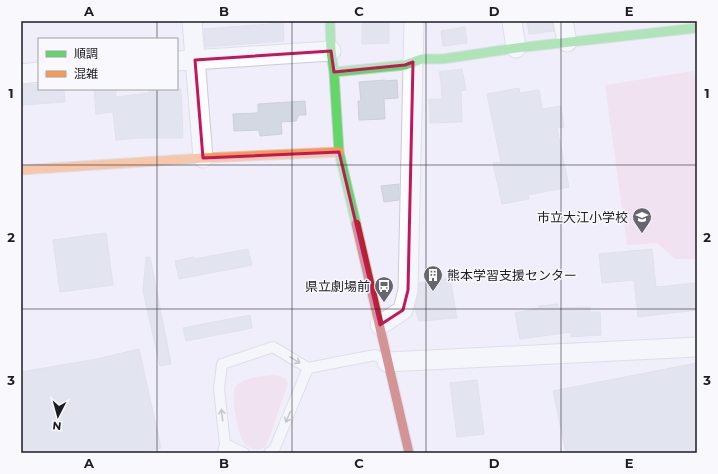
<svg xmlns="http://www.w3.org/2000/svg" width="718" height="474" font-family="Montserrat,'Noto Sans JP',sans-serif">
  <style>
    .green { fill: #f2d3e7 }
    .building { fill: #d3d8e3; stroke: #ced0d8 }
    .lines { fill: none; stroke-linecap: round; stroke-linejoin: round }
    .lane-casing { stroke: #cbcbd4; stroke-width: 12 }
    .street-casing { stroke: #cbcbd4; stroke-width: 21 }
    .fast-casing { stroke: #cbcbd4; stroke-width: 11 }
    .slow-casing { stroke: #cbcbd4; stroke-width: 11 }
    .jam-casing { stroke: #cbcbd4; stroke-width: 11 }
    .lane { stroke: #fdfcfe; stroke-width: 10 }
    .street { stroke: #fdfcfe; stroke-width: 19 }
    .fast { stroke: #63d668; stroke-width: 9 }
    .slow { stroke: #ff974d; stroke-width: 9 }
    .jam { stroke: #b3261e; stroke-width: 9 }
    .oneway { stroke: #98979b }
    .marked { fill: none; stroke: #c2185b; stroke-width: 3; stroke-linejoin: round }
    .grid { fill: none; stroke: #1c1c23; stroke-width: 1; stroke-opacity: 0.55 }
    .labels { text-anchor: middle; stroke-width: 3; stroke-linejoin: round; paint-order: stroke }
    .poi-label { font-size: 13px; fill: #1c1c23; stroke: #f9f9fd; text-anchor: end }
    .neatline { fill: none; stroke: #1c1c23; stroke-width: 1.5 }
    .grid-label { font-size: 13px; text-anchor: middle; font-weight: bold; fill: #1c1c23 }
  </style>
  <rect width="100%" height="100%" fill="#efeefa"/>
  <path class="green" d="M693,71L697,80V259H675L657,243L627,245L605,85Z
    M274,375C281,376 285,377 288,384L267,444C264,448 261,451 254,449C249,448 246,446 243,441C238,434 232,400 234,392C234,389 236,386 238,384C247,377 263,376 274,375Z"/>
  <path class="building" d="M362,21H389V43L362,44Z
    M527,21H552L554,31L529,34Z
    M283,23L284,41L205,47L204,29Z
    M465,27L467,43L443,46L441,31Z
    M462,69L466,90L461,91L462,122L430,123L429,99H442L441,81L439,72Z
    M385,80V81L397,80L398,98L384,99L385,119L359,120L358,101H361L359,82Z
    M39,84V89H64L65,102L21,105V85Z
    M519,88L520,93L539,90L542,109L561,106L564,127L557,128L569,187L528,195L529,199L502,204L493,163L501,162L487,94Z
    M94,89H116V97L149,93V89H181L183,138H139L116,140L113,112L96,114Z
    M305,101L306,115H299L296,121L281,122L282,134L260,136L259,130L234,131L233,114L258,113V104Z
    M399,184V200L384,202L381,186Z
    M106,233L113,285L60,292L53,240Z
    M248,249L252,265L179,279L175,261L194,257L195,259Z
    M652,249L656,287L697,283V310L638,317L634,280L602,283L599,254Z
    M146,257H150L171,364L160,366L143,291Z
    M450,278L457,318L419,321L415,308L419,292V283Z
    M558,304V308L590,307V312H600L601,335L571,337V332L520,339L515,313L539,308V306Z
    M250,315L252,328L186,341L183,328Z
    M139,349L161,448L140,453H21V372L97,359Z
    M697,363V453H566L553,391Z
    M477,380L484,434L457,437L450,383Z"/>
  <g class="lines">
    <defs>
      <path id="lane" d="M225,444L244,453
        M223,453L225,444L219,389L222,364L273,347L308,368L375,355L386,362
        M269,453L274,450L308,368"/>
      <path id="street" d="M192,21L203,158
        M512,21L516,48
        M563,21L567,42
        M177,61L331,51
        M21,74L39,72
        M380,325L403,310L408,290L414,21
        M387,362L697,347"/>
      <path id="fast" d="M330,21L331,51L334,72L339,152L356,224
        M334,72L405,65L422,59H443L516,48L697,28"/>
      <path id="slow" d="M21,170L203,158L339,152"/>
      <path id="jam" d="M356,224L409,453"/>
    </defs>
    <use href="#lane" class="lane-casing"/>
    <use href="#street" class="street-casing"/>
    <use href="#fast" class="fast-casing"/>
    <use href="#slow" class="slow-casing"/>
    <use href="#jam" class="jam-casing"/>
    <use href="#lane" class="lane"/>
    <use href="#street" class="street"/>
    <use href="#fast" class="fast"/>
    <use href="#slow" class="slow"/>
    <use href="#jam" class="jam"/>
  </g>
  <defs><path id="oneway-shaft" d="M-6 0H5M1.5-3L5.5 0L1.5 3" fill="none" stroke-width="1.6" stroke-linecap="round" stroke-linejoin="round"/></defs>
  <g class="oneway">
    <use href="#oneway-shaft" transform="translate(295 360) rotate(31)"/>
    <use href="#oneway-shaft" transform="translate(222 415) rotate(-97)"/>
    <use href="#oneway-shaft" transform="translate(288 417) rotate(113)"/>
  </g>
  <path d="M0 0H718V474H0ZM331,51L334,72L405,65L413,62L408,290L403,310L380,325L339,152L203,158L195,60Z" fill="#efeefa" fill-opacity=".55" fill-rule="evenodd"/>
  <path class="marked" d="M331,51L334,72L405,65L413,62L408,290L403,310L380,325L339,152L203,158L195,60Z"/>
  <path class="grid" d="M157,21V39M292,21V453M426,21V453M561,21V453M157,89V453M21,165H697M21,309H697"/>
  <defs>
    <symbol id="school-pin" viewBox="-11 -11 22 30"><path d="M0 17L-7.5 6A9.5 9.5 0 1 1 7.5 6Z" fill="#66666e" stroke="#f9f9fd"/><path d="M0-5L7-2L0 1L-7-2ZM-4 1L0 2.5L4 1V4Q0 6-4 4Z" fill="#fff"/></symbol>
    <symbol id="building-pin" viewBox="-11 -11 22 30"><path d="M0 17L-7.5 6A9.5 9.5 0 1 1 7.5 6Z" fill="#66666e" stroke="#f9f9fd"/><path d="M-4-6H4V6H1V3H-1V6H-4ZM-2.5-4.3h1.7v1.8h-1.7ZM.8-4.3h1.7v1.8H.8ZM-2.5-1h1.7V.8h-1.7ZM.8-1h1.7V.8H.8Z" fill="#fff"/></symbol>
    <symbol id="bus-pin" viewBox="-11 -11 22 30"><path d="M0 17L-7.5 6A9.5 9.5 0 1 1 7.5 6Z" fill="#66666e" stroke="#f9f9fd"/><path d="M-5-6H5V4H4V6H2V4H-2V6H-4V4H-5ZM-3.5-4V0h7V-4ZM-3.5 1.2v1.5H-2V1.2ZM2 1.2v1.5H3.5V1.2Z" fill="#fff"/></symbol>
  </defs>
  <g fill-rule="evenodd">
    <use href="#school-pin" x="631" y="206" width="22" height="30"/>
    <use href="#building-pin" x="422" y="264" width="22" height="30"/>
    <use href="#bus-pin" x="373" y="275" width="22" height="30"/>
  </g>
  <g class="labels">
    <g class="poi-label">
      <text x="628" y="222">市立大江小学校</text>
      <text x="447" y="280" text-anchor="start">熊本学習支援センター</text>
      <text x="370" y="291">県立劇場前</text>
    </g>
  </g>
  <rect width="718" height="474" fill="none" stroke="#f9f9fd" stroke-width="44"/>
  <rect x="38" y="38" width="140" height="52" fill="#f9f9fd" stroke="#a1a1a6"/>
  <rect x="46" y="51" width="20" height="6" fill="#63d668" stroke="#a1a1a6"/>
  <text x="74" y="58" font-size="12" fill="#1c1c23">順調</text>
  <rect x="46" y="71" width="20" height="6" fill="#ff974d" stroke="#a1a1a6"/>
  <text x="74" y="78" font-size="12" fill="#1c1c23">混雑</text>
  <g transform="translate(58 416) rotate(186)" stroke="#f9f9fd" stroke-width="3" paint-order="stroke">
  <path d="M0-3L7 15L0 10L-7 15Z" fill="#1c1c23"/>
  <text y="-6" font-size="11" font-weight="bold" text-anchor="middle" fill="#1c1c23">N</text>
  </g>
  <rect x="22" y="22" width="674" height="430" class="neatline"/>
  <g class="grid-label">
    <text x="89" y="16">A</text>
    <text x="224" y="16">B</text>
    <text x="359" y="16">C</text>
    <text x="494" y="16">D</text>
    <text x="629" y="16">E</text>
    <text x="11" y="98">1</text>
    <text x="707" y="98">1</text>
    <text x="11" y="242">2</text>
    <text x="707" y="242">2</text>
    <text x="11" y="385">3</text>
    <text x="707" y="385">3</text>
    <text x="89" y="468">A</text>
    <text x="224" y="468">B</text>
    <text x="359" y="468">C</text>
    <text x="494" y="468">D</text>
    <text x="629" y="468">E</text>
  </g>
</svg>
